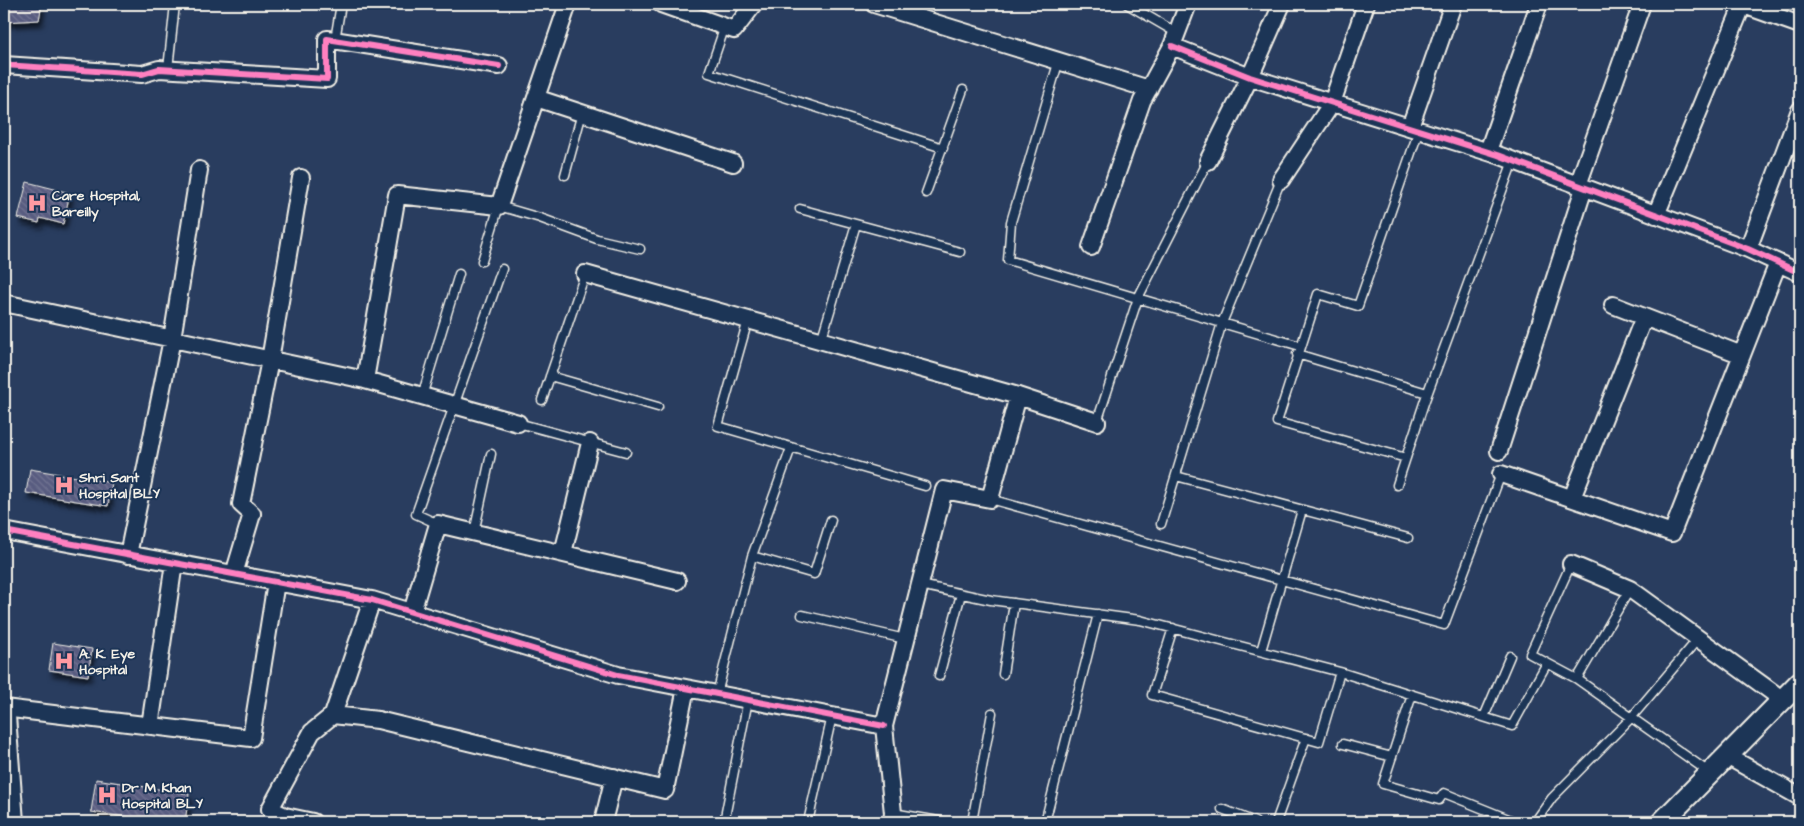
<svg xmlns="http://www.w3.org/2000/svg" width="1804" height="826" font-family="'Architects Daughter',sans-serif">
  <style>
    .building { fill: url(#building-back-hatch); stroke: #f4f1e8; filter: url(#shadow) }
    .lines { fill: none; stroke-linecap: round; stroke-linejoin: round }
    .service-casing { stroke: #f4f1e8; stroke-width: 11 }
    .minor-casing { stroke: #f4f1e8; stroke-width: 20 }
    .tertiary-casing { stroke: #f4f1e8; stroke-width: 24 }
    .secondary-casing { stroke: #f4f1e8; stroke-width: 26 }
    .service { stroke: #1d3557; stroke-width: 8 }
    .minor { stroke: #1d3557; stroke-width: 16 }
    .tertiary { stroke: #1d3557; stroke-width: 20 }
    .secondary { stroke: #1d3557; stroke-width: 22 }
    .cycleway-casing { stroke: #1d3557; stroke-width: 9 }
    .cycleway { stroke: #ff80c0; stroke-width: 6 }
    .labels { text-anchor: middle; stroke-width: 4; stroke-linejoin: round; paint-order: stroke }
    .poi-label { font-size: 14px; font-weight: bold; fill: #f4f1e8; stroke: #1d3557; text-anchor: start }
  </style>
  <defs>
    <pattern id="building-back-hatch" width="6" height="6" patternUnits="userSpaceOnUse" patternTransform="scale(1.25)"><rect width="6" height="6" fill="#595c80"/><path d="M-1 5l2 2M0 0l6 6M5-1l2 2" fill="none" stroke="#717492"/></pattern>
    <filter id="shadow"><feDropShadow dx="3" dy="5.5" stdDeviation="2.5" flood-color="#0009"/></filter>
  </defs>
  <rect width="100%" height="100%" fill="#293d5f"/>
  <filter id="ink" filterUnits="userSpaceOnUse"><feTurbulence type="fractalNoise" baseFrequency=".02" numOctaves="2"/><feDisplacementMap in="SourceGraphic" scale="10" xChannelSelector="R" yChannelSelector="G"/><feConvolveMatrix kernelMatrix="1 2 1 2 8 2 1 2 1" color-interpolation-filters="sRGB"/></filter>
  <g filter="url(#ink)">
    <path class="building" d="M4,4H42L39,20L4,22Z
      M27,182L70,193L63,224L40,218L39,223L18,218Z
      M30,469L112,483L108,506L26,493Z
      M53,643L92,649L88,676L49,670Z
      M96,779L189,794L185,822H160L91,812Z"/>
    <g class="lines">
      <defs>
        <path id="service" d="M1127,4L1177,33
          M725,26L709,73L943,148
          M335,40L341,4
          M1059,60L1011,222L1008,260L1300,346
          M168,69L175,4
          M565,175L582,113
          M926,193L963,90
          M800,209L960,252
          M482,261L499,206L540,218L597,239L640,249
          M748,320L718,426L925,486
          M821,341L856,224
          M1297,354L1427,393
          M550,376L658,407
          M422,396L459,274
          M542,400L585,274
          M1097,422L1138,298L1208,161
          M518,423L626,452
          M1406,458L1277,422L1318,294L1358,306L1419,130
          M1176,476L1408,538
          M1397,485L1425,400L1513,161
          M990,499L1444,625L1501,474
          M438,524L416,514L502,269
          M1161,524L1222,323L1281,180
          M474,533L491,454
          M752,556L814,574L831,520
          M1571,564L1530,654L1577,679L1710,773
          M920,585L991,600L1140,620L1340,672L1512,726L1547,663
          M802,615L905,639
          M1173,628L1152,695L1319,742L1340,672
          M1261,651L1302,510
          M1003,674L1014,603
          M939,676L961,594
          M1577,679L1630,589
          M717,694L752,556L791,448
          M1412,695L1383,784L1439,800L1444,793L1516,822
          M1484,717L1510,656
          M1343,744L1392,757
          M1222,809L1255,822
          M893,813L944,822
          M724,822L748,700
          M808,822L832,716
          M972,822L992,713
          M1045,822L1098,614
          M1276,822L1306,738
          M1535,822L1552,798L1631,718L1698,639"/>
        <path id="minor" d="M661,4L734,30L754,4
          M874,4L1149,89
          M1741,4L1800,25
          M1172,46L1250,77L1498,155L1748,249L1800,273
          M4,65L142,74L159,69L327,79V39L499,66
          M536,98L733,163
          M1410,127L1453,4
          M1488,151L1539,4
          M1208,161L1250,77L1282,4
          M1281,180L1332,103L1366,4
          M1578,185L1642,4
          M1656,215L1743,4
          M1091,247L1142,101L1172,46L1188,4
          M1748,249L1800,110
          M585,274L1018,396L1097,422
          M4,303L365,380L518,423
          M1613,305L1742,355
          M365,380L397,195L499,206L568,4
          M1499,451L1584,188
          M1501,474L1672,533L1778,263
          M1572,498L1644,317
          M4,531L372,600L618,675L884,726
          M563,553L590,443
          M128,555L172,339L199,170
          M1571,564L1630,589L1783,700
          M234,574L252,514L241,504L270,360L301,178
          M412,612L438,524L677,581
          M4,708L251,738L276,582
          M333,715L372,600
          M150,726L174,563
          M1727,756L1800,797
          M313,822L285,816L270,809L312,732L333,715L378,720L665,790L686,688
          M603,822L614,777
          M892,822L893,813L884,726L944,490L990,499L1018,396"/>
        <path id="tertiary" d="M1662,822L1800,682"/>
        <path id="secondary" d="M4,716L12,822"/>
      </defs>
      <use href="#service" class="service-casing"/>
      <use href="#minor" class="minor-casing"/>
      <use href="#tertiary" class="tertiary-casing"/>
      <use href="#secondary" class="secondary-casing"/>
      <use href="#service" class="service"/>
      <use href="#minor" class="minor"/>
      <use href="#tertiary" class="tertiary"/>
      <use href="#secondary" class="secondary"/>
      <defs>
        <path id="cycleway" d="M1172,46L1250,77L1498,155L1748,249L1800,273
          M4,65L142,74L159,69L327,79V39L499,66
          M4,531L372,600L618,675L884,726"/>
      </defs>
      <use href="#cycleway" class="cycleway-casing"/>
      <use href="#cycleway" class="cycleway"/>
    </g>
  </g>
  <defs>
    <symbol id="hospital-bare" viewBox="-9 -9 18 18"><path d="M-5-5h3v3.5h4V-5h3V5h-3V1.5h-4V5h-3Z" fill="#ff9aa2" stroke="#1d3557" stroke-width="2.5" paint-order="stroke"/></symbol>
  </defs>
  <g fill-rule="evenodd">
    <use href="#hospital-bare" x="23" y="189" width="28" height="28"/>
    <use href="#hospital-bare" x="50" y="471" width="28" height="28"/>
    <use href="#hospital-bare" x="50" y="647" width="28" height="28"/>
    <use href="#hospital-bare" x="93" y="781" width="28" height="28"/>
  </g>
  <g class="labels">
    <g class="poi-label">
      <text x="52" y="200">Care Hospital,<tspan x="52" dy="16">Bareilly</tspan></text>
      <text x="79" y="482">Shri Sant<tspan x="79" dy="16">Hospital BLY</tspan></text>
      <text x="79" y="658">A. K. Eye<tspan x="79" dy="16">Hospital</tspan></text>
      <text x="122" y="792">Dr M Khan<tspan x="122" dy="16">Hospital BLY</tspan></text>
    </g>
  </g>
  <rect width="1804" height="826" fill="none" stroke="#1d3557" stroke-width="20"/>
  <rect x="10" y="10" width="1784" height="806" fill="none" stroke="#f4f1e8" stroke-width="2" filter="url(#ink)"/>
</svg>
